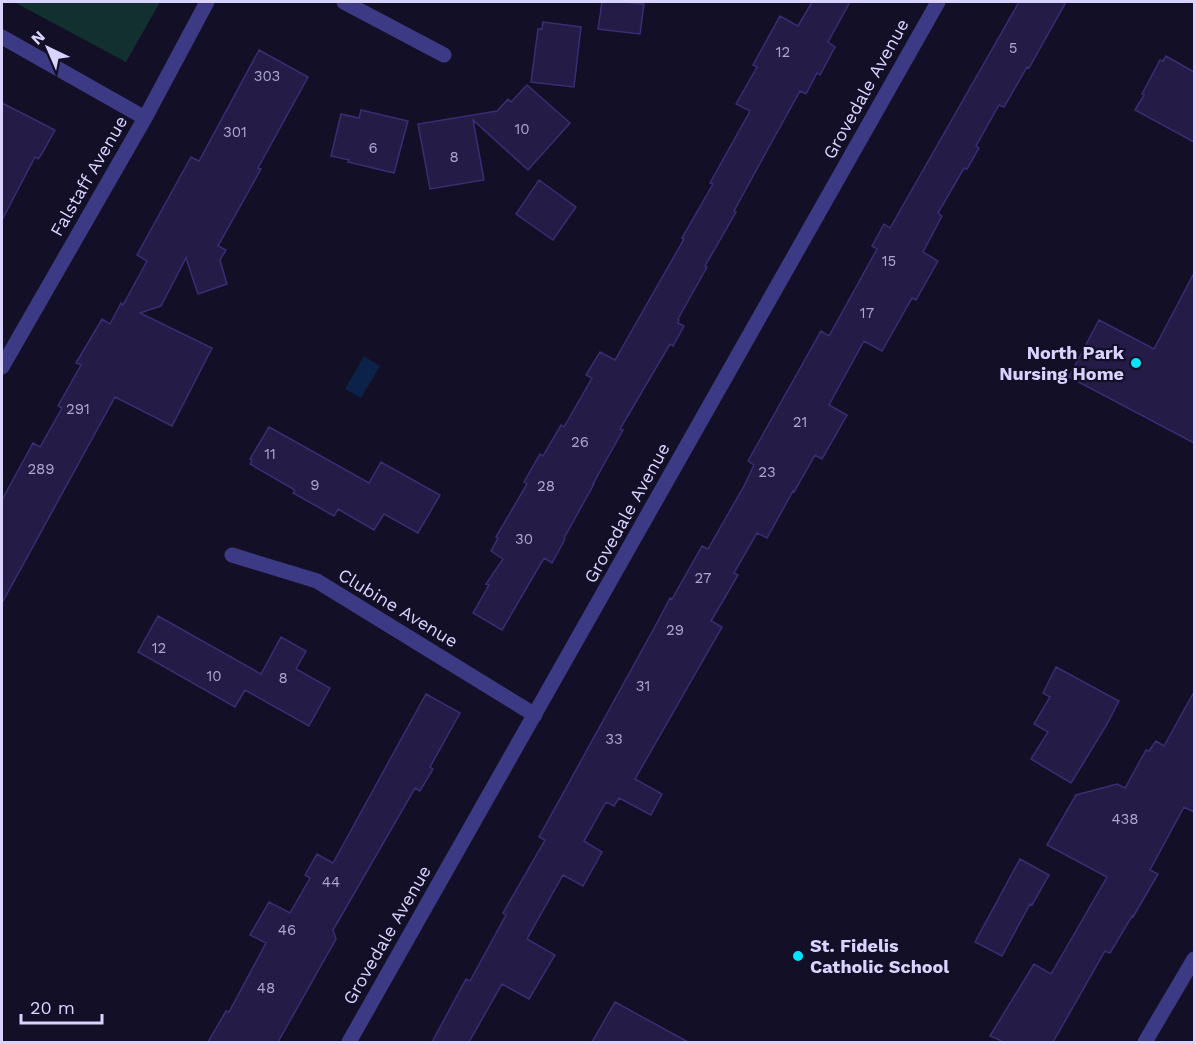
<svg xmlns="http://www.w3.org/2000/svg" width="1196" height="1044" font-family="'Work Sans',sans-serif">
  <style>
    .green { fill: #12302f }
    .water { fill: #0c2248 }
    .building { fill: #241b47; stroke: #3b2d73; stroke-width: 1.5 }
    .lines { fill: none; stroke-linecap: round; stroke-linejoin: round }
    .minor { stroke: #3d3a85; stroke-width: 15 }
    .tertiary { stroke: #3d3a85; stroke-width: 15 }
    .poi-dot { fill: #00e5ff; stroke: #130f26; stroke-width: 2 }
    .labels { text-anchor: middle; stroke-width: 4.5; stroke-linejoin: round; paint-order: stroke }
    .number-label { font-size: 15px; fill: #aca6d1 }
    .street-label { font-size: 18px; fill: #d9d4ff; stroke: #130f26 }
    .poi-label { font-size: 18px; font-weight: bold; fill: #d9d4ff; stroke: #130f26; text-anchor: end }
  </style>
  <rect width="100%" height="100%" fill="#130f26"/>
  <path class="green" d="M14,2H160L126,62Z"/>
  <path class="water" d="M364,356L380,366L361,398L345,389Z"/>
  <path class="building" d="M602,2H622L644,4L640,34L598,29Z
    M812,2H850L828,42L835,47L820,75L817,73L806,94L800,91L764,156L734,211L736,212L705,266L707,267L678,319L679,320L678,323L684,326L673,346L670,344L620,429L623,430L593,484H594L564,538L565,539L552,563L544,558L502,630L473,613L489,585L486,584L503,559L491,551L498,538L496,537L527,484L524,482L540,454L543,456L561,425L564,427L592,378L586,375L600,352L615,360L684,239L682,238L713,184L710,183L750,111L736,104L757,67L753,65L780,16L798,26Z
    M1019,2H1066L1029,68L1027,67L1004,107L999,105L976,146L979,148L967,169L964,168L938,213L942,216L923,252L938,261L916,300L912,298L882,351L864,341L829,405L847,415L822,459L815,455L794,492L793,491L767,538L757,533L734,573L738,575L711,621L722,627L635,779L662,794L651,815L619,798L614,806L606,802L584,841L602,852L583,886L563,875L527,939L555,955L529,999L502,984L469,1042H432L466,979L470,981L506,915L503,913L545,840L539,837L658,621L670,598L672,599L702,546L708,549L744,486L754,465L748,461L821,331L829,336L877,249L872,246L884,224L890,228Z
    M543,22L581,27L574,87L531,82L538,29H542Z
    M259,50L308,77L258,168L261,169L218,246L226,250L220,260L227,284L198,294L186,258L161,306L140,313L212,348L172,426L115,397L2,603V500L33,443L40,447L62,408L58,406L81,365L76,363L102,319L110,324L121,303L123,305L147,261L137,255L191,157L199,161Z
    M1166,56L1194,72V142L1135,110L1144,95L1142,94L1160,60L1163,61Z
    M527,85L570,123L528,170L473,120L484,180L430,189L418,124L497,111L508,99L511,102Z
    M2,103L55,130L41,155L38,159L35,157L2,220Z
    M361,110L408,121L394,173L348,162L349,160L331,156L341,114L359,118Z
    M539,180L576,207L553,240L516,214Z
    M1194,273V443L1069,377L1099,320L1154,349Z
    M269,427L369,483L381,462L440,495L418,533L384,514L374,530L338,509L334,516L293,493L295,490L250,464L252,460L250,459Z
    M158,616L261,674L281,637L306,651L296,669L330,688L309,726L245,690L235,707L138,652Z
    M1056,667L1119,701L1106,726L1071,783L1031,759L1048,732L1034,724L1050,697L1043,693Z
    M1194,692V812L1184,807L1150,870L1158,874L1133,917L1132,916L1110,953L1105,951L1053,1042H1004L990,1036L1034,964L1051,974L1107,877L1047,845L1076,795L1117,784L1125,788L1146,750L1149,751L1156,741L1164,746Z
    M426,694L460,713L430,767L433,769L420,791L415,788L333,930L336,939L278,1042H208L226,1011L229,1012L266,943L250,935L269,902L290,913L310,878L305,875L317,854L333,863Z
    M1020,859L1049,875L1032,905L1030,904L1002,956L975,942Z
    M615,1002L688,1042H592Z"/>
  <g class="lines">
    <path class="minor" d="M344,2L444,55
      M2,37L145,118
      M2,367L145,118L207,2
      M232,555L317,581L535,715
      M349,1042L938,2"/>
    <path class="tertiary" d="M1145,1042L1194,959"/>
  </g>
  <g class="poi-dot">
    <circle cx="1136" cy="363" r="6"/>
    <circle cx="798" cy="956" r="6"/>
  </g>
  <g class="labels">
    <g class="number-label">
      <text x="1013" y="53">5</text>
      <text x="783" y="57">12</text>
      <text x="267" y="81">303</text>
      <text x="522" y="134">10</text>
      <text x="235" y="137">301</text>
      <text x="373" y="153">6</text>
      <text x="454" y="162">8</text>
      <text x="889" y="266">15</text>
      <text x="867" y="318">17</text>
      <text x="78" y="414">291</text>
      <text x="800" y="427">21</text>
      <text x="580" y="447">26</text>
      <text x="270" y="459">11</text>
      <text x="41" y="474">289</text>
      <text x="767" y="477">23</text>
      <text x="315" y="490">9</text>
      <text x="546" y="491">28</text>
      <text x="524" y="544">30</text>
      <text x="703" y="583">27</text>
      <text x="675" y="635">29</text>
      <text x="159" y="653">12</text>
      <text x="214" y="681">10</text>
      <text x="283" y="683">8</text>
      <text x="643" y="691">31</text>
      <text x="614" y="744">33</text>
      <text x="1125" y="824">438</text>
      <text x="331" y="887">44</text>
      <text x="287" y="935">46</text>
      <text x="266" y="993">48</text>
    </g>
    <g class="street-label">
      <text transform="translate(866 89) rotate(-61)" y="6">Grovedale Avenue</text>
      <text transform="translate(89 176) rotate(-60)" y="6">Falstaff Avenue</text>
      <text transform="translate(627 513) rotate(-61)" y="6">Grovedale Avenue</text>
      <text transform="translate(398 608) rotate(31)" y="6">Clubine Avenue</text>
      <text transform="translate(387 935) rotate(-60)" y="6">Grovedale Avenue</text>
    </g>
    <g class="poi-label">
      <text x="1124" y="359">North Park<tspan x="1124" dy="21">Nursing Home</tspan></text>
      <text x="810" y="952" text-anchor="start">St. Fidelis<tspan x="810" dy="21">Catholic School</tspan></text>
    </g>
  </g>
  <rect width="1196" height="1044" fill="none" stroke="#d9d4ff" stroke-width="6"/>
  <g transform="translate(48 48) rotate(316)" stroke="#130f26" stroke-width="4.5" paint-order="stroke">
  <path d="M0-4.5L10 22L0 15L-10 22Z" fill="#d9d4ff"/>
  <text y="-9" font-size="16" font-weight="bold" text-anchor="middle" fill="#d9d4ff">N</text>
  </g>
  <path d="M21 1014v9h81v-9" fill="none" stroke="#d9d4ff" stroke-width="3"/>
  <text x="30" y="1014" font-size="18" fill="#d9d4ff" stroke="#130f26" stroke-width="4.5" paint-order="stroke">20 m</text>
</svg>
